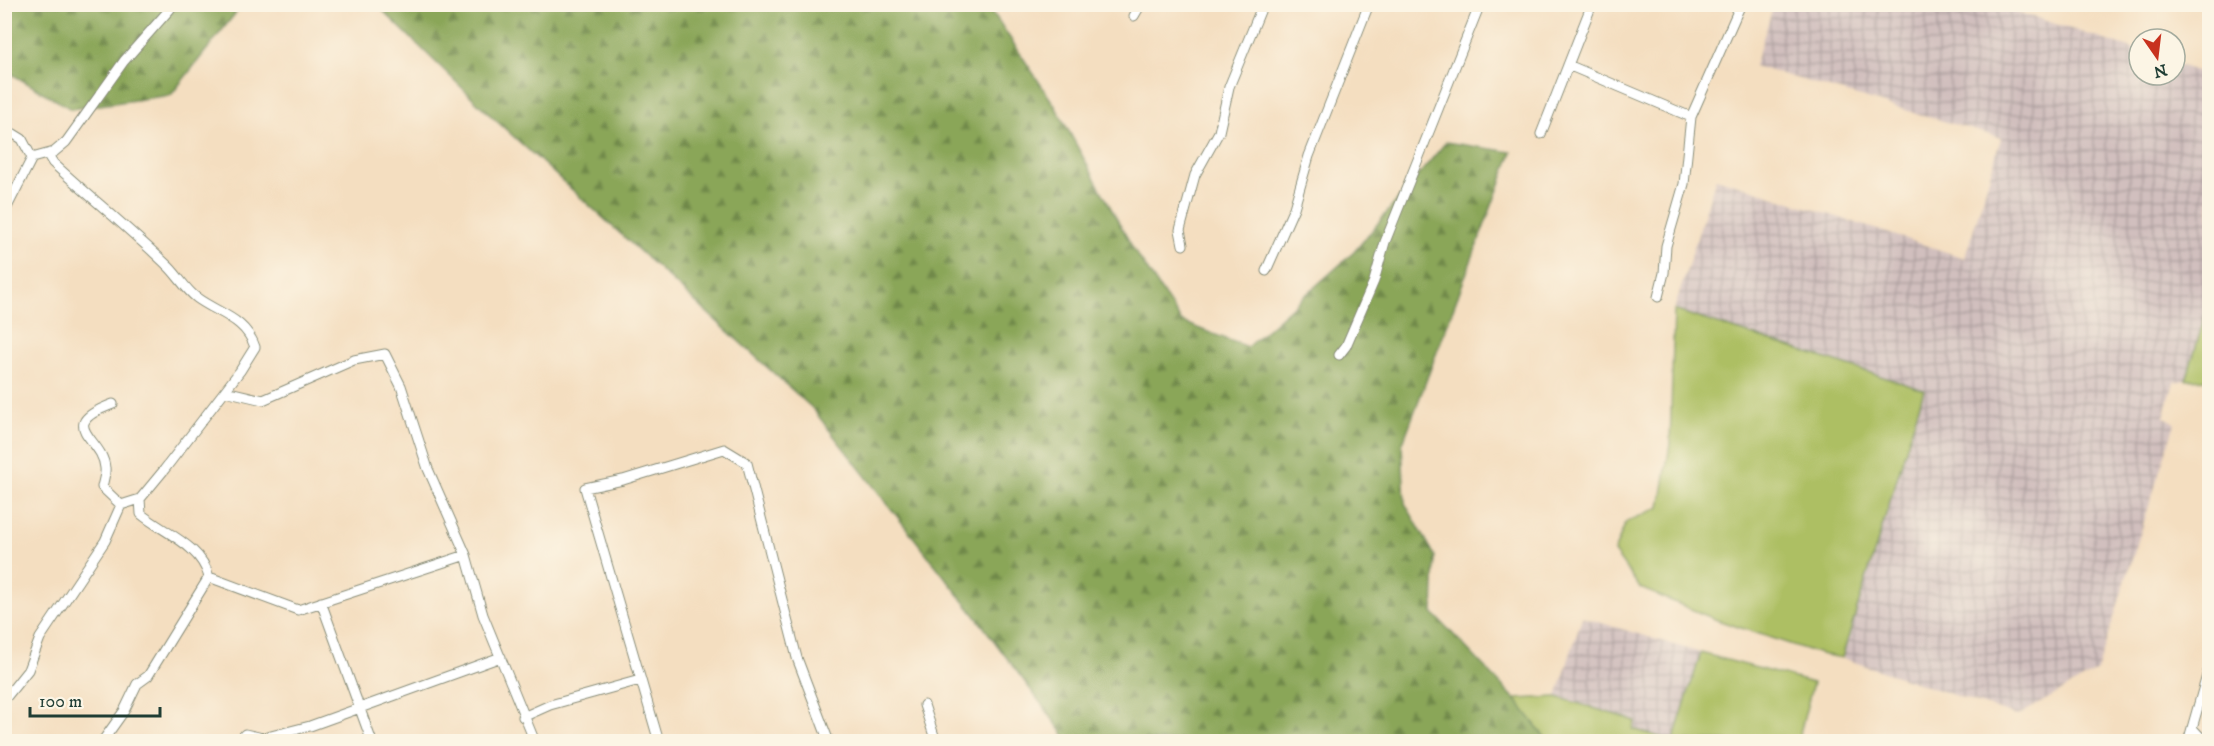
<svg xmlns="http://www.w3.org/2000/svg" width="2214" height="746" font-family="'IM FELL DW Pica',serif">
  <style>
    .industrial { fill: url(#industrial-grid) }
    .green { fill: #adbf63; stroke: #667e4c; stroke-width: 1.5 }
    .forest { fill: url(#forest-firs); stroke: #547246; stroke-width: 1.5 }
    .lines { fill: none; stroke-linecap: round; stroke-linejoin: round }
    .minor-casing { stroke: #8a8e7a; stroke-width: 11 }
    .minor { stroke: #fff; stroke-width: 9 }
  </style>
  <defs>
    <pattern id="industrial-grid" width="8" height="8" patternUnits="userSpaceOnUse" patternTransform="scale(1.5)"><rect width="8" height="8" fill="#d1bfbe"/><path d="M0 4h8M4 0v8" fill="none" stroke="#a99c9b"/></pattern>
    <pattern id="forest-firs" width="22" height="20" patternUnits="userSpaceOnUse" patternTransform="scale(1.5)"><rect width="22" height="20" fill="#8aa659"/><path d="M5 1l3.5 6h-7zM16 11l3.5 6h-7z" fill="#70884a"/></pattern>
  </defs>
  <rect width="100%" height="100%" fill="#fcf5e5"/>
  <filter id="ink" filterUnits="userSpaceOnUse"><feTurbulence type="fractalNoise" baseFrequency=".0167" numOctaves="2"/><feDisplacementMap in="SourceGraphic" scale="12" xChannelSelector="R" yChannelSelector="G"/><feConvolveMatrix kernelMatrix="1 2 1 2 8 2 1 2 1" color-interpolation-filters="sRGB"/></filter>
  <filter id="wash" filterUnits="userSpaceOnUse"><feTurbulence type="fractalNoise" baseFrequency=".008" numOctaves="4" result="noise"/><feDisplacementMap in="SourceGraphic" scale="24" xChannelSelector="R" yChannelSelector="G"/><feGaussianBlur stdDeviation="1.35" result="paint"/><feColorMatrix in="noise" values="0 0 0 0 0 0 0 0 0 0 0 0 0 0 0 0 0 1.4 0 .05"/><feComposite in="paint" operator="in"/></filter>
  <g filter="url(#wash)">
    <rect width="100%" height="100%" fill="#f4dec0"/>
    <path class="industrial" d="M1774,5H1996L2139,51V75H2175V64L2209,75V303L2186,380L2174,382L2164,417L2175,423L2097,671L2017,716L1842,658L1924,390L1674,310L1716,178L1965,258L2001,138L1754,66Z
      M1582,617L1701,653L1673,741L1633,729L1635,721L1557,697Z"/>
    <path class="green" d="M2209,303V379L2186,380Z
      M1674,310L1924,390L1842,658L1820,654L1717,620L1640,588L1614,552L1626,522L1660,507L1670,444Z
      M1701,653L1813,683L1798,741H1548L1515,699L1557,697L1636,721L1633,729L1673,741Z"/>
    <path class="forest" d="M5,5H242L171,95L71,109L5,70Z
      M377,5H988L1055,106L1134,250L1182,322L1247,347L1354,252L1446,142L1512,152L1402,445L1405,503L1435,556L1433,613L1515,699L1548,741H1069L977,618L812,408L490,115Z"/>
  </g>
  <g filter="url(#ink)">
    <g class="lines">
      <defs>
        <path id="minor" d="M1134,16L1141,4
          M1568,65L1691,117L1741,4
          M4,128L22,139L32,158L4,213
          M1541,134L1592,4
          M32,158L54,152L66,142L124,61L170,9
          M1183,245L1180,230L1195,175L1219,132L1229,87L1263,4
          M1266,271L1294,208L1309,156L1369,4
          M1658,297L1664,273L1666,246L1684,184L1691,117
          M1339,355L1346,346L1374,281L1385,242L1480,4
          M225,391L263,400L354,360L385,354L401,386L428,469L466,555L483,615L535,742
          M113,404C53,426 103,437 105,468C106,474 103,481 102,487L121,505
          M209,577L298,610L466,555
          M321,602L372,742
          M4,700L28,670L40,638L105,541L121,505L140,499L164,470L240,371L255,347C245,318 219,314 197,298C186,290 179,277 169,267C132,231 91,198 53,163L48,155
          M924,705L936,742
          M523,717L550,705L640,680
          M2192,728L2205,742
          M102,742L124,711L137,684L148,676L209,577C201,545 164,533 141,514L140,499
          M238,742L245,734L263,738L310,726L501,657
          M659,742L585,488L623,480L724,449L747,463L797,658L829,742
          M2188,742L2210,665"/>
      </defs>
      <use href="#minor" class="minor-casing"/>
      <use href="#minor" class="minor"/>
    </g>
  </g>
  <rect width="2214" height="746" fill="none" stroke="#fcf5e5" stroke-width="24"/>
  <g transform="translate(2157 57) rotate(166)"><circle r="28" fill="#fcf5e5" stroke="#a4ab9e" stroke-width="1.5"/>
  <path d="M0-4.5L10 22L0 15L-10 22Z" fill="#c8321e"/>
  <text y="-9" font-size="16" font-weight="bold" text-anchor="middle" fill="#1f3d34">N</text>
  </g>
  <path d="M30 707v9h130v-9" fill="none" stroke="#1f3d34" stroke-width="3"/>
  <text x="39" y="707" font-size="18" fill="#1f3d34" stroke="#fcf5e5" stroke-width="4.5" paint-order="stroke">100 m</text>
</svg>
